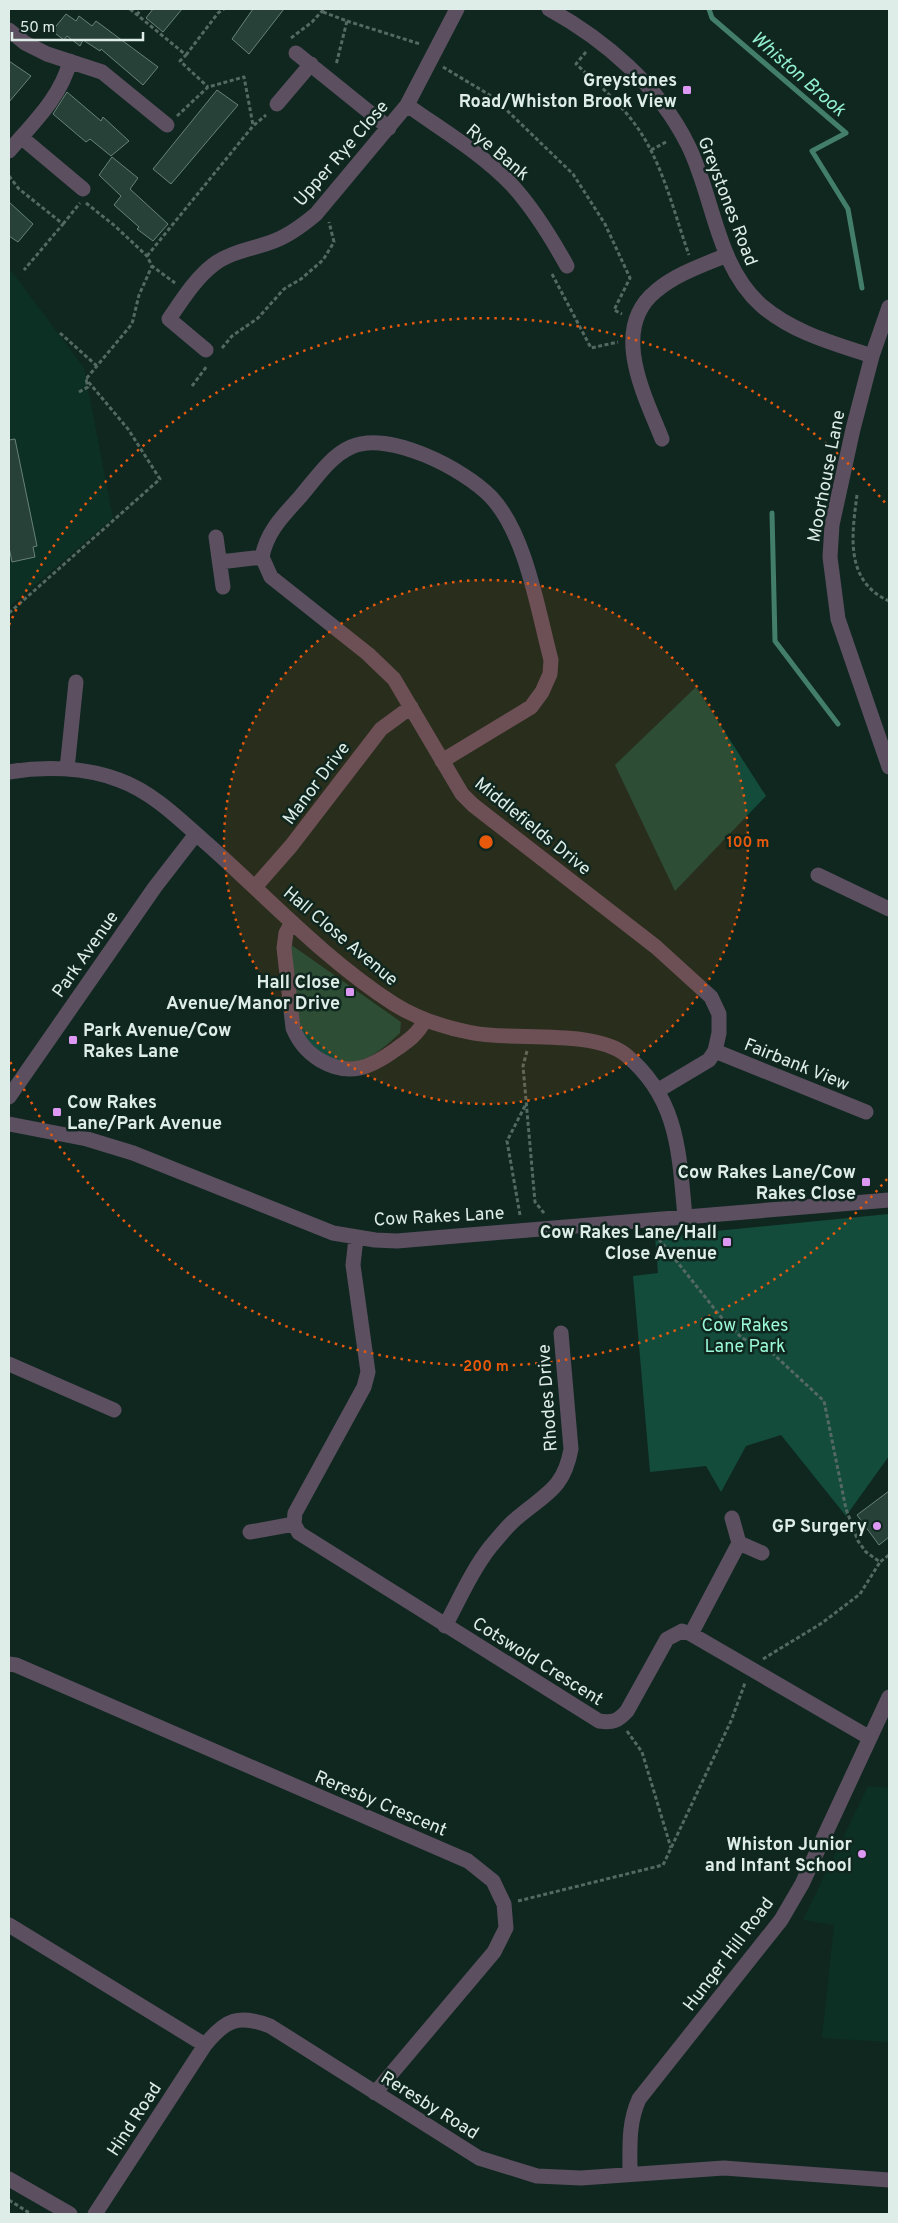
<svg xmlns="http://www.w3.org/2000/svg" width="898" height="2223" font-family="Overpass,sans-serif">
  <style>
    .built { fill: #0d3025 }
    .green { fill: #144c3c }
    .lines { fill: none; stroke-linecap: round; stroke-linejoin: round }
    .stream { stroke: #427e6a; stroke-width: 5 }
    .building { fill: #284138; stroke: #688278 }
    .path { stroke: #546961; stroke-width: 3; stroke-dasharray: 4 2.5; stroke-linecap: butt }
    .minor { stroke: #5c4f60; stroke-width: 15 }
    .ring { fill: none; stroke: #e8590c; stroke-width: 2.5; stroke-dasharray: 2.5 5 }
    .poi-dot { fill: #dd98f3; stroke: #0f271f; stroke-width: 2 }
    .labels { text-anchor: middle; stroke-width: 5; stroke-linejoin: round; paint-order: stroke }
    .poi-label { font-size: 18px; font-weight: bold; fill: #deede7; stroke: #0f271f; text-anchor: end }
    .street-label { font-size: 18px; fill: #deede7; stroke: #0f271f }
    .park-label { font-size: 18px; fill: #9bf9d8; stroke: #0f271f }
    .water-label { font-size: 19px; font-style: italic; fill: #92efcf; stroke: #0f271f }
    .centre { fill: #e8590c; stroke: #0f271f; stroke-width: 2.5 }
    .ring-label { font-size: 15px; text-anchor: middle; font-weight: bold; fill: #e8590c; stroke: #0f271f; stroke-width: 5; stroke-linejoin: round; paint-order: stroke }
  </style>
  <rect width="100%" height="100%" fill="#0f271f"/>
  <path class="built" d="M9,268L84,368L113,518L9,607Z
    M868,1786L889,1788V2042L822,2038L834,1925L803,1920Z"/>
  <path class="green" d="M696,687L766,796L675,891L615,765Z
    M290,944L401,1022L400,1033C375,1056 355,1073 323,1053C313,1047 305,1040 301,1028C294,1003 293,970 290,944Z
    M889,1214V1456L846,1516L781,1435L746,1446L721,1492L706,1466L650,1472L633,1276L658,1273L655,1237Z"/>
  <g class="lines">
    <path class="stream" d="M709,9L712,18L846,133L812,151L848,209L862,288
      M772,513L775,641L838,724"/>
  </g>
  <path class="building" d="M153,9H182L163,32L146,18Z
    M253,9H284L249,54L232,39Z
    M66,14L76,21L79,16L92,26L96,21L158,67L143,85L101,49L100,51L83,40L80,46L67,36L64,40L52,31Z
    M9,61L31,76L9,102Z
    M217,90L238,105L171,184L153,169Z
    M67,92L101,121L103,117L129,141L111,156L90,139L86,142L53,114Z
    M112,157L138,178L130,189L168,224L153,241L137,229L139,227L114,205L121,196L99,175Z
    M9,202L33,224L18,242L9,236Z
    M15,439L37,546L33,547L35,557L12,562L9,547V440Z
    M889,1491V1537L879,1545L857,1515Z"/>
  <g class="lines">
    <path class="path" d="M130,9L186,55L180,61L208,87
      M323,12L347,21L336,65
      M137,15L141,9
      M347,21L420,44
      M291,38L312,22L324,9
      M586,52L576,64C598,84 620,103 637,127C663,164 674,213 689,255
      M186,55L218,13L224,9
      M443,67L493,97L573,174L605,224L630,278L614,310L622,314
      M177,116L208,87L244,77L253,125
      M651,150L668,141
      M9,176L19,189L63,224L24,270
      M86,203L115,226L147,256L152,266L175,283
      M63,224L80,203
      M147,256L253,126L266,115
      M552,274L591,348L618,342
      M60,333L97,366
      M222,348L232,336L258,318L284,289L301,279L323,260L334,242L329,222
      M192,386L207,366
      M79,392L88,387L86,379L132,324L139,295L152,266
      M857,495C852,534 844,581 889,601
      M9,613L160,479L128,429L86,379
      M527,1051L523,1066L535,1202L544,1213
      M520,1215L507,1141L526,1104
      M655,1234L721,1317L742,1338L770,1351L824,1401L846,1509L858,1541L866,1552L880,1562L889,1555
      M763,1659L822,1623L860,1594L880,1562
      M627,1731L642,1752L671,1848
      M518,1901L663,1865L731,1721L745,1683
      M9,2200L31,2214"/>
    <path class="minor" d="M549,9C605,40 659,86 688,145C714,197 716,266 762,306C794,333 833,343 872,356
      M9,30L25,43L47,54L102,72L167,125
      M296,53L389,128
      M277,104L311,64
      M407,105C442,130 481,153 511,184C534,209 551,237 567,266
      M21,137L83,189
      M9,151C33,123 61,97 70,61
      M889,307L872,356L853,429L832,525L830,557L838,619L889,767
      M206,350L169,319C182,300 195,279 213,265C231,251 254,249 274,241C290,235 303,225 316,214L407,105L457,9
      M662,439C645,396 609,329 656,291C676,274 703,265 727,255
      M216,537L223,587
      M262,557C267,531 283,516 300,497C314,481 330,456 351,447C389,430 464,469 491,497C526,534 538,611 551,660L550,674L542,692L531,707L442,761
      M220,562L262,557L271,577L368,654L394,679L462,794L473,805L656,947L711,997L719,1014V1033L715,1051L709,1060L657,1091
      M67,769L76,682
      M9,772C44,766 85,767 119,780C155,793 183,823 212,848C271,901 327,961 394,1004C418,1019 446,1028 473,1033C514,1041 594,1029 626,1055C679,1099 679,1154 685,1217
      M818,875L889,909
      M255,887L291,846L381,729L411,707
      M292,922L286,933L284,948L293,1028C299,1043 307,1052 320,1060C349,1077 370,1068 395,1050C408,1041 418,1034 425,1020
      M715,1051L866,1112
      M9,1097L155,887L196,834
      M9,1124L87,1139L133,1153L333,1233L375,1240L397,1241L889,1200
      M356,1238L353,1265L368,1372L364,1387L295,1513L294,1524L299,1533L599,1721C613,1723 618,1721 627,1711L667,1639L682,1631L691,1634L870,1738
      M9,1364L114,1410
      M732,1518L739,1543L762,1553
      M250,1532L294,1524
      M445,1626C459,1600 472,1570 491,1546C499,1537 507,1526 517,1518C545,1494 564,1489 571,1449L561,1333
      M691,1634L739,1543
      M9,1664L16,1665L468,1861L493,1881L504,1904L506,1928L494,1952L375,2093
      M9,1925L205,2045
      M630,2174C630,2148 628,2123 639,2099L781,1920L802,1884L889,1697
      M9,2179L70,2214
      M95,2214L205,2045C226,2019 239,2014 270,2026L479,2158L537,2176L581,2178L724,2168L889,2180"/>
  </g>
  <circle cx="486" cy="842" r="262" fill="#e8590c" fill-opacity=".12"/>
  <g class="ring">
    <circle cx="486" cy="842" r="262"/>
    <path d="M887 1179A524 524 0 0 1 9 1059M9 625A524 524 0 0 1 887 505"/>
  </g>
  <g class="poi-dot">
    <rect x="682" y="85" width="10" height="10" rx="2.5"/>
    <rect x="345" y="987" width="10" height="10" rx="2.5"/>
    <rect x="68" y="1035" width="10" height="10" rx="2.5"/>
    <rect x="52" y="1107" width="10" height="10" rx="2.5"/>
    <rect x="861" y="1177" width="10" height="10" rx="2.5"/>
    <rect x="722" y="1237" width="10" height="10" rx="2.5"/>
    <circle cx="877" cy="1526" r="5"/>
    <circle cx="862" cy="1854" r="5"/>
  </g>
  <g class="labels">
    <g class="poi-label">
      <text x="677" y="86">Greystones<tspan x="677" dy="21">Road/Whiston Brook View</tspan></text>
      <text x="340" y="988">Hall Close<tspan x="340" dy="21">Avenue/Manor Drive</tspan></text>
      <text x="83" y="1036" text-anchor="start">Park Avenue/Cow<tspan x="83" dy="21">Rakes Lane</tspan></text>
      <text x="67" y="1108" text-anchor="start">Cow Rakes<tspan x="67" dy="21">Lane/Park Avenue</tspan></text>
      <text x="856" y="1178">Cow Rakes Lane/Cow<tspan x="856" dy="21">Rakes Close</tspan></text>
      <text x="717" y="1238">Cow Rakes Lane/Hall<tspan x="717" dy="21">Close Avenue</tspan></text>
      <text x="867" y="1532">GP Surgery</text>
      <text x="852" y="1850">Whiston Junior<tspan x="852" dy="21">and Infant School</tspan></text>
    </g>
    <g class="street-label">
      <text transform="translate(498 152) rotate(40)" y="6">Rye Bank</text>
      <text transform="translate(341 153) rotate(-49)" y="6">Upper Rye Close</text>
      <text transform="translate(728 201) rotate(69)" y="6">Greystones Road</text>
      <text transform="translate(826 476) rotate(-79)" y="6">Moorhouse Lane</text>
      <text transform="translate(316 783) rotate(-53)" y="6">Manor Drive</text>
      <text transform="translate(533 826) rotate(39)" y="6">Middlefields Drive</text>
      <text transform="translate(341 936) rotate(40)" y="6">Hall Close Avenue</text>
      <text transform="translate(85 954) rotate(-55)" y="6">Park Avenue</text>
      <text transform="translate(797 1064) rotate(22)" y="6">Fairbank View</text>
      <text transform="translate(439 1216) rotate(-3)" y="6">Cow Rakes Lane</text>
      <text transform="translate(547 1398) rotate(-94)" y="6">Rhodes Drive</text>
      <text transform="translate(538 1661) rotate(32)" y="6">Cotswold Crescent</text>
      <text transform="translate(381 1803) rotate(23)" y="6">Reresby Crescent</text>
      <text transform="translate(728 1954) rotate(-53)" y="6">Hunger Hill Road</text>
      <text transform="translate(430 2105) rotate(32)" y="6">Reresby Road</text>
      <text transform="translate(134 2119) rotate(-57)" y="6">Hind Road</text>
    </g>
    <g class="park-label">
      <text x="745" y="1331">Cow Rakes<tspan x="745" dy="21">Lane Park</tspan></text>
    </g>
    <g class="water-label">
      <text transform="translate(799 73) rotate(41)" y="7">Whiston Brook</text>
    </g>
  </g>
  <circle cx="486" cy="842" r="8" class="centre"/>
  <g class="ring-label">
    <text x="748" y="847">100 m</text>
    <text x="486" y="1371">200 m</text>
  </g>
  <rect width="898" height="2223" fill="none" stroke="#deede7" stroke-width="20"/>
  <path d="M12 32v8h131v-8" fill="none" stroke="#deede7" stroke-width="2.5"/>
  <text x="20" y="32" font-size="15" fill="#deede7" stroke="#0f271f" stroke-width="4" paint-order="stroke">50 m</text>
</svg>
